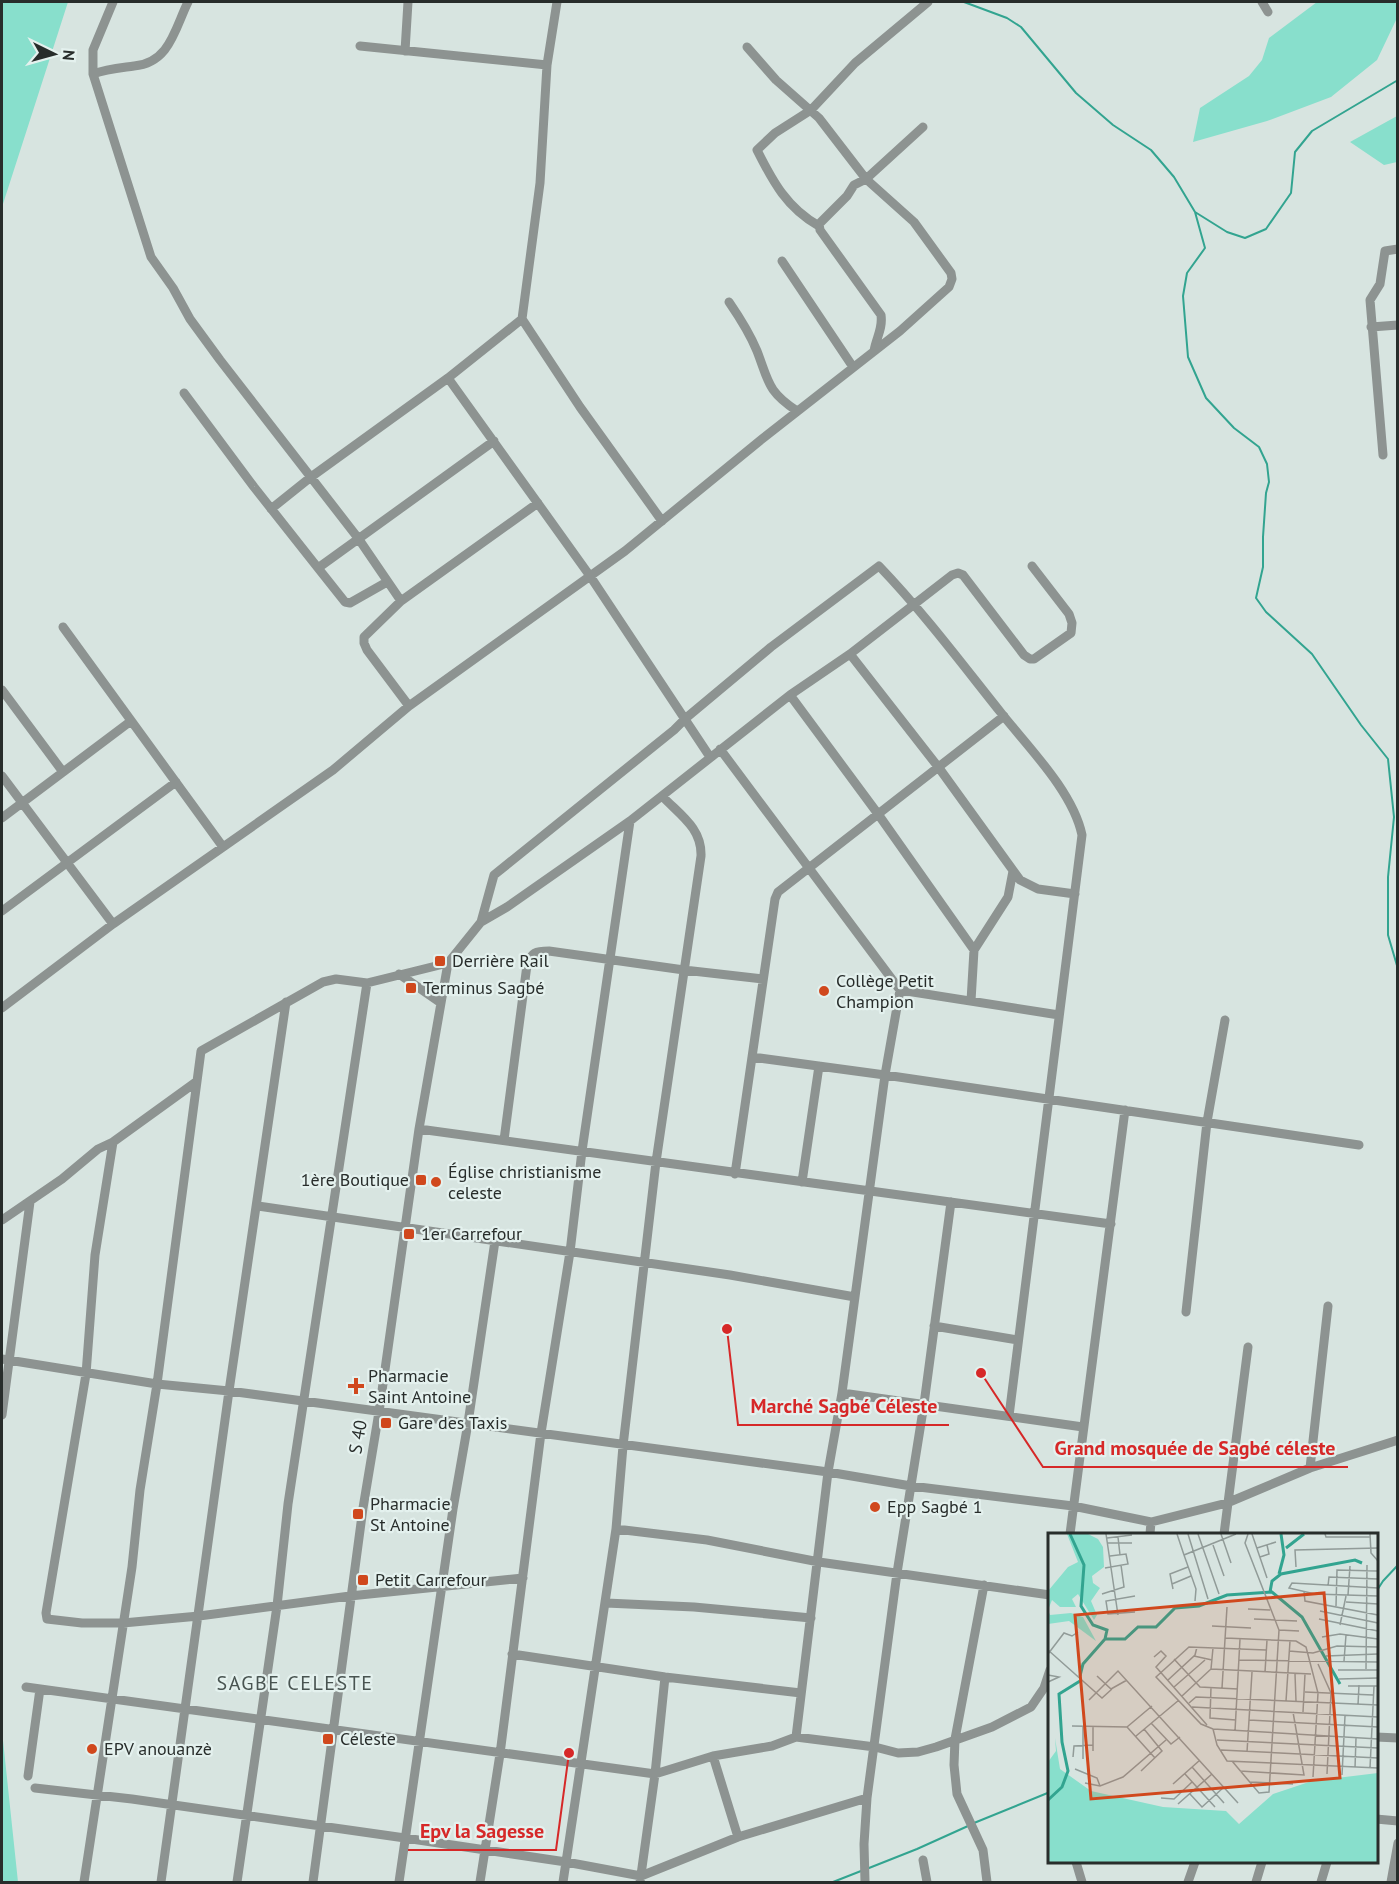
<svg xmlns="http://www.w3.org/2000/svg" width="1399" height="1884" font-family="'PT Sans',sans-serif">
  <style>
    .green { fill: #88dfcc }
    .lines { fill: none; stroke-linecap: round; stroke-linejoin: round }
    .stream { stroke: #32a490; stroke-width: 2 }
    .minor { stroke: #8d9391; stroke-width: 9 }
    .poi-dot { fill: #d0481d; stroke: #e4f1ee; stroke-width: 2 }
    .labels { text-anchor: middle; stroke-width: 4.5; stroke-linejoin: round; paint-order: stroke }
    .poi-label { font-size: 18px; fill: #282d2b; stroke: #e4f1ee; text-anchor: start }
    .street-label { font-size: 18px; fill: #282d2b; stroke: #e4f1ee }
    .neighbourhood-label { font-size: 20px; letter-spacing: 1.5px; fill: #495451; stroke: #e4f1ee }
    .inset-river { fill: none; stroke: #32a490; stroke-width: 3 }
    .inset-road { fill: none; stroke: #919b98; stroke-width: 1.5 }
    .view { fill: #d0481d; fill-opacity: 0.15; stroke: #d0481d; stroke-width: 3 }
    .inset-edge { fill: none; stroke: #282d2b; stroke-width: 3 }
    .leader { fill: none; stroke: #d62828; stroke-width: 2 }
    .callout-dot { fill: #d62828; stroke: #e4f1ee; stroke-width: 2 }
    .callout-label { font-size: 20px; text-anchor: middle; font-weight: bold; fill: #d62828; stroke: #e4f1ee; stroke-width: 4.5; stroke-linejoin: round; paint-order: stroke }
  </style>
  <rect width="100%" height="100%" fill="#d7e4e0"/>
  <path class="green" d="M2,2H68L2,207Z
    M1317,2H1397V18L1377,60L1331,97L1267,121L1193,142L1200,108L1249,76L1262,60L1269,38Z
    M1397,116V162L1384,165L1350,142Z
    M2,1731L18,1882H2Z"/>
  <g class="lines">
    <path class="stream" d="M964,2L1007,18L1021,27L1076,93L1113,125L1151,150L1174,177L1195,212L1205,248L1187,273L1183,296L1188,357L1206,398L1234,428L1259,447L1267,464L1269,482L1266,493L1263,537V567L1256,598L1266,612L1312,654L1361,725L1388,759L1394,817L1388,877V935L1398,969
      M1195,212L1227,232L1245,238L1266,229L1291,193L1295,152L1312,131L1398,80
      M1376,1592L1383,1581L1398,1565
      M974,1823L1050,1792
      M869,1868L917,1849L968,1826
      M833,1882L861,1871"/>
    <path class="minor" d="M113,2L93,50V74L151,257L173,288L190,319L220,360L358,538L401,601
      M1262,2L1268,12
      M360,46L547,65
      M405,51L408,2
      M93,74C107,69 120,68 134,66C170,63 175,28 188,2
      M819,226C787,208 773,182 757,150L775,133L811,110L855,63L928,2
      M782,261L853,367
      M729,302C740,318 750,334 757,351C769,382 767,391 797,411
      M522,319L580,407L662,521
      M1371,327L1398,325
      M874,351C876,338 883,329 881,315L820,230L819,224L847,196L854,185L866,179L923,127
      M448,378L590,576L710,757
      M184,393L254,487L318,568L494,441
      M1383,455L1370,300L1380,284L1385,251L1398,249
      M271,509L311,477L448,378L522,319L540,183L547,65L557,2
      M318,568L345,602L350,603L387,582
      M63,627L223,847
      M850,654L939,768L1020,880L1038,889L1075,894
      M2,690L63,772
      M790,695L878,814L974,950
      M409,706L367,650L364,643V637L401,601L538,503
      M720,749L900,990L1059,1015
      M2,776L113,924
      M2,818L131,721
      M2,911L176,782
      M481,922L507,907L630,821L790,695L850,654L952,575L958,573L963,575L1024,655L1030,659H1034L1071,633L1072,623L1069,614L1032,566
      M399,974L441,1003
      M971,1001L974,950L1008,897L1013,871
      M2,1008L113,924L333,770L409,706L625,551L762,439L900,331L949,287L952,279L951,273L914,222L866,179L819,118L776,80L747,47
      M752,1057L885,1075L1359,1145
      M419,1129L1111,1224
      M504,1140L527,965C531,952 536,951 549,951L684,970L763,979
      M113,1142L95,1255L86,1374L46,1613L47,1619L82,1623H123L199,1616L350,1596L523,1578
      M735,1174L775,899L778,892L1004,716
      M802,1182L819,1066
      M258,1206L730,1275L855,1297
      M2,1220L62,1179L98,1149L113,1142L196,1082
      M1186,1312L1207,1122L1225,1020
      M934,1326L1018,1340
      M2,1359L157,1384L229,1391L828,1472L911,1486L1073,1506L1151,1522L1227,1503L1310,1468L1398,1440
      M842,1393L1083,1427
      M2,1415L30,1202
      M1310,1468L1328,1306
      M616,1529L707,1540L819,1562L1050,1595
      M1070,1534L1125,1110
      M1150,1534L1151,1522
      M1224,1534L1248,1347
      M984,1585L955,1739L954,1765L957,1794L983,1850L987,1882
      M606,1603L694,1607L811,1618
      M512,1654L665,1677L801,1693
      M26,1687L655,1774L713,1756L772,1746L796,1737L875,1747L898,1753L918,1752L936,1747L992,1727L1031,1707L1044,1688L1050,1670
      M796,1737L828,1472L842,1393L885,1075L900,990
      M1376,1737L1398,1738
      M713,1756L738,1837
      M28,1776L40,1689
      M35,1788L132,1799L405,1838L566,1862L641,1876L738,1837L867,1798
      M1376,1819L1398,1821
      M923,1860L927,1882
      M1076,1862L1082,1882
      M84,1882L132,1567L140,1490L157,1384L201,1051L323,982L336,979L367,983L448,963L481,922L494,875L674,730L686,718L771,647L879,566C924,613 962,664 1002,714C1029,748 1073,792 1082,835L1009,1416
      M161,1882L229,1391L286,1002
      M237,1882L277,1606L288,1504L367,983
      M313,1882L363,1508L379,1412L419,1129L448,963
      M399,1882L453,1509L468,1423L495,1241
      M480,1882L500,1754L541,1433L570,1252L582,1151L630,821
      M563,1882L616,1529L623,1446L656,1162L701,856C702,828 680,815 662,796
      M640,1882L655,1774L665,1677
      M865,1882L864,1844L867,1798L897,1573L924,1404L951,1202
      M1188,1882L1195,1862
      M1256,1882L1262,1862
      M1321,1882L1327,1862
      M1391,1882L1398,1843"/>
  </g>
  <g class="poi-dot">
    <rect x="434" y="955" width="12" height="12" rx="3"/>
    <rect x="405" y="982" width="12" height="12" rx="3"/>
    <circle cx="824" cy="991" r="6"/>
    <rect x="415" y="1174" width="12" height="12" rx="3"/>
    <circle cx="436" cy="1182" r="6"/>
    <rect x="403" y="1228" width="12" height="12" rx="3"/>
    <path d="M353 1377h6v6h6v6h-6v6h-6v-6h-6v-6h6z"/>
    <rect x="380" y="1417" width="12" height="12" rx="3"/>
    <circle cx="875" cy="1507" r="6"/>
    <rect x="352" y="1508" width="12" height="12" rx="3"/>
    <rect x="357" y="1574" width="12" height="12" rx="3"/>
    <rect x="322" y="1733" width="12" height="12" rx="3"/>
    <circle cx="92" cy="1749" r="6"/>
  </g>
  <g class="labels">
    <g class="poi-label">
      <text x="452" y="967">Derrière Rail</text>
      <text x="836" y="987">Collège Petit<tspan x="836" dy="21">Champion</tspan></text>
      <text x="423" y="994">Terminus Sagbé</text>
      <text x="448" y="1178">Église christianisme<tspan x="448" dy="21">celeste</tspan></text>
      <text x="409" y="1186" text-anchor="end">1ère Boutique</text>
      <text x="421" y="1240">1er Carrefour</text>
      <text x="368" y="1382">Pharmacie<tspan x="368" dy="21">Saint Antoine</tspan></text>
      <text x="398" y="1429">Gare des Taxis</text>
      <text x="370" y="1510">Pharmacie<tspan x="370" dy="21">St Antoine</tspan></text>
      <text x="887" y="1513">Epp Sagbé 1</text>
      <text x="375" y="1586">Petit Carrefour</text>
      <text x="340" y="1745">Céleste</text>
      <text x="104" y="1755">EPV anouanzè</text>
    </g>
    <g class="street-label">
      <text transform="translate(358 1437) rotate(-80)" y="6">S 40</text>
    </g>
    <g class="neighbourhood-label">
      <text x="295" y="1690">SAGBE CELESTE</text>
    </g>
  </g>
  <g transform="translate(1048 1533)">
    <rect width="330" height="330" fill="#d7e4e0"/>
    <path d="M19,1H40L50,6L55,14L56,34L44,43L45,50L52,55L43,68L49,82L46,87L30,61L24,66L28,74H12L4,67L0,77V58L20,34L30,29ZM0,77L2,82L23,80L35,84L48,108L21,88L0,91ZM7,205L12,236L43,258L115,274L178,278L191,291L225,261L264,248L330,240V329H0V229L8,218Z" fill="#88dfcc"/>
    <path class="inset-river" d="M22,1L36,32L33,73L45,92L59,97L57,106M238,15L256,1M231,41L236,22L233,1M222,59L224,48L233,41L307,27L314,30M32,143L35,131L57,106H77L90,94H108L127,75L151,73L179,62L224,59L254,84L292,151M0,267L14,254L20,238L14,209L11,161L32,148"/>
    <path class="inset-road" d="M58,1L70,82M129,1L136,22M140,1L160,66M150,1L171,61M173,1L183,30M204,1L219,45M277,1L278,4H322M322,1L323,20L330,28M70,4L72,22M59,5L84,2M60,10H84M165,12L176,43M209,15L228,9M212,24L221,21L219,12M248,34L247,17L330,15M57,35L80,31L78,21L62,23M124,51L122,41L140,34M280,53L281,44L330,46M330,55L244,50L241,55L267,61L330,63M125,56L124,51L143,43M256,59L257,68L330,82M54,61L76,54L73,32M300,62L302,33M87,63L58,68L60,81L87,79M147,68L148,56L136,22L188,1M298,69L330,71M288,73L289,37L330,38M200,76L222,77M272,78L330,90M206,86L249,88M271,86L330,98M292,92L298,63M164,93L203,95M231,97L251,98M274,104L292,101L330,106M177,105L248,108L258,114L270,160L265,244M0,117L54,165L64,156M218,117L141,114L108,144L153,191L165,196L330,206M241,118L265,120L289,113L330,114M0,121L16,100L24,103L30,99M146,123L164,127M278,123L330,121M106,124L113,118L118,123L108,134L159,192M126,126L152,154L190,156M191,127L330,129M296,128L298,102M270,131L283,160L279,241M163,136L263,141M318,136L319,32M290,137H330M217,139L219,107M247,141L248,168M0,142L11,144L0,149M49,143L63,156L79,147M291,146L330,145M120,147L147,122L149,114M300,153H330M126,154L157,127M163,154L162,185L188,187M174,155L179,74M257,159L325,162M134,163L163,136L165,115M41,167L70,138L190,270M238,168L242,108M141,170L148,164L330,172M310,172L311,152M144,174L330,184M255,179L257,141M201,187L330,194M103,190L123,211L132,204M24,193L79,194L107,225M79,194L104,173M165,196L169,212L179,228L330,235M187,198L192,106M88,203L131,167M169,207L330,215M173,217L330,225M45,218V194M199,219L204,139M25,224L26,213L45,212M35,226V193M184,228L211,260L221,259L231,97L197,10L200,1M144,234L176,270M307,235L308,205M322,235L326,153M27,236L49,245L52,253M93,238L114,218L96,196M192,238L256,242L245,179M137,241L167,274M294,242L297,183M202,249L245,251M37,250L52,253L75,244L118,207M125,251L152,227M142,261L154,274L176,254M113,265L126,266L144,249M130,271L164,241"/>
    <path class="view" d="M276,60L292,245L43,266L27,82Z"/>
    <rect width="330" height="330" class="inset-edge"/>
  </g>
  <path class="leader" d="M727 1329L738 1425H949M981 1373L1043 1467H1348M569 1753L556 1850H408"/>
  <g class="callout-dot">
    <circle cx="727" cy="1329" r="6"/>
    <circle cx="981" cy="1373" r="6"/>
    <circle cx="569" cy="1753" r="6"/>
  </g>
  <g class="callout-label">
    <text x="844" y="1413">Marché Sagbé Céleste</text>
    <text x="1195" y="1455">Grand mosquée de Sagbé céleste</text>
    <text x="482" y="1838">Epv la Sagesse</text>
  </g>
  <rect width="1399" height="1884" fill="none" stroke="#282d2b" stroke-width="6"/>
  <g transform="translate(54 54) rotate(95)" stroke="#e4f1ee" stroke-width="4.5" paint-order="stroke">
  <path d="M0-4.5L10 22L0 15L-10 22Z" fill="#282d2b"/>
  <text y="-9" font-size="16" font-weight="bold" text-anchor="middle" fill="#282d2b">N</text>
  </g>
</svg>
